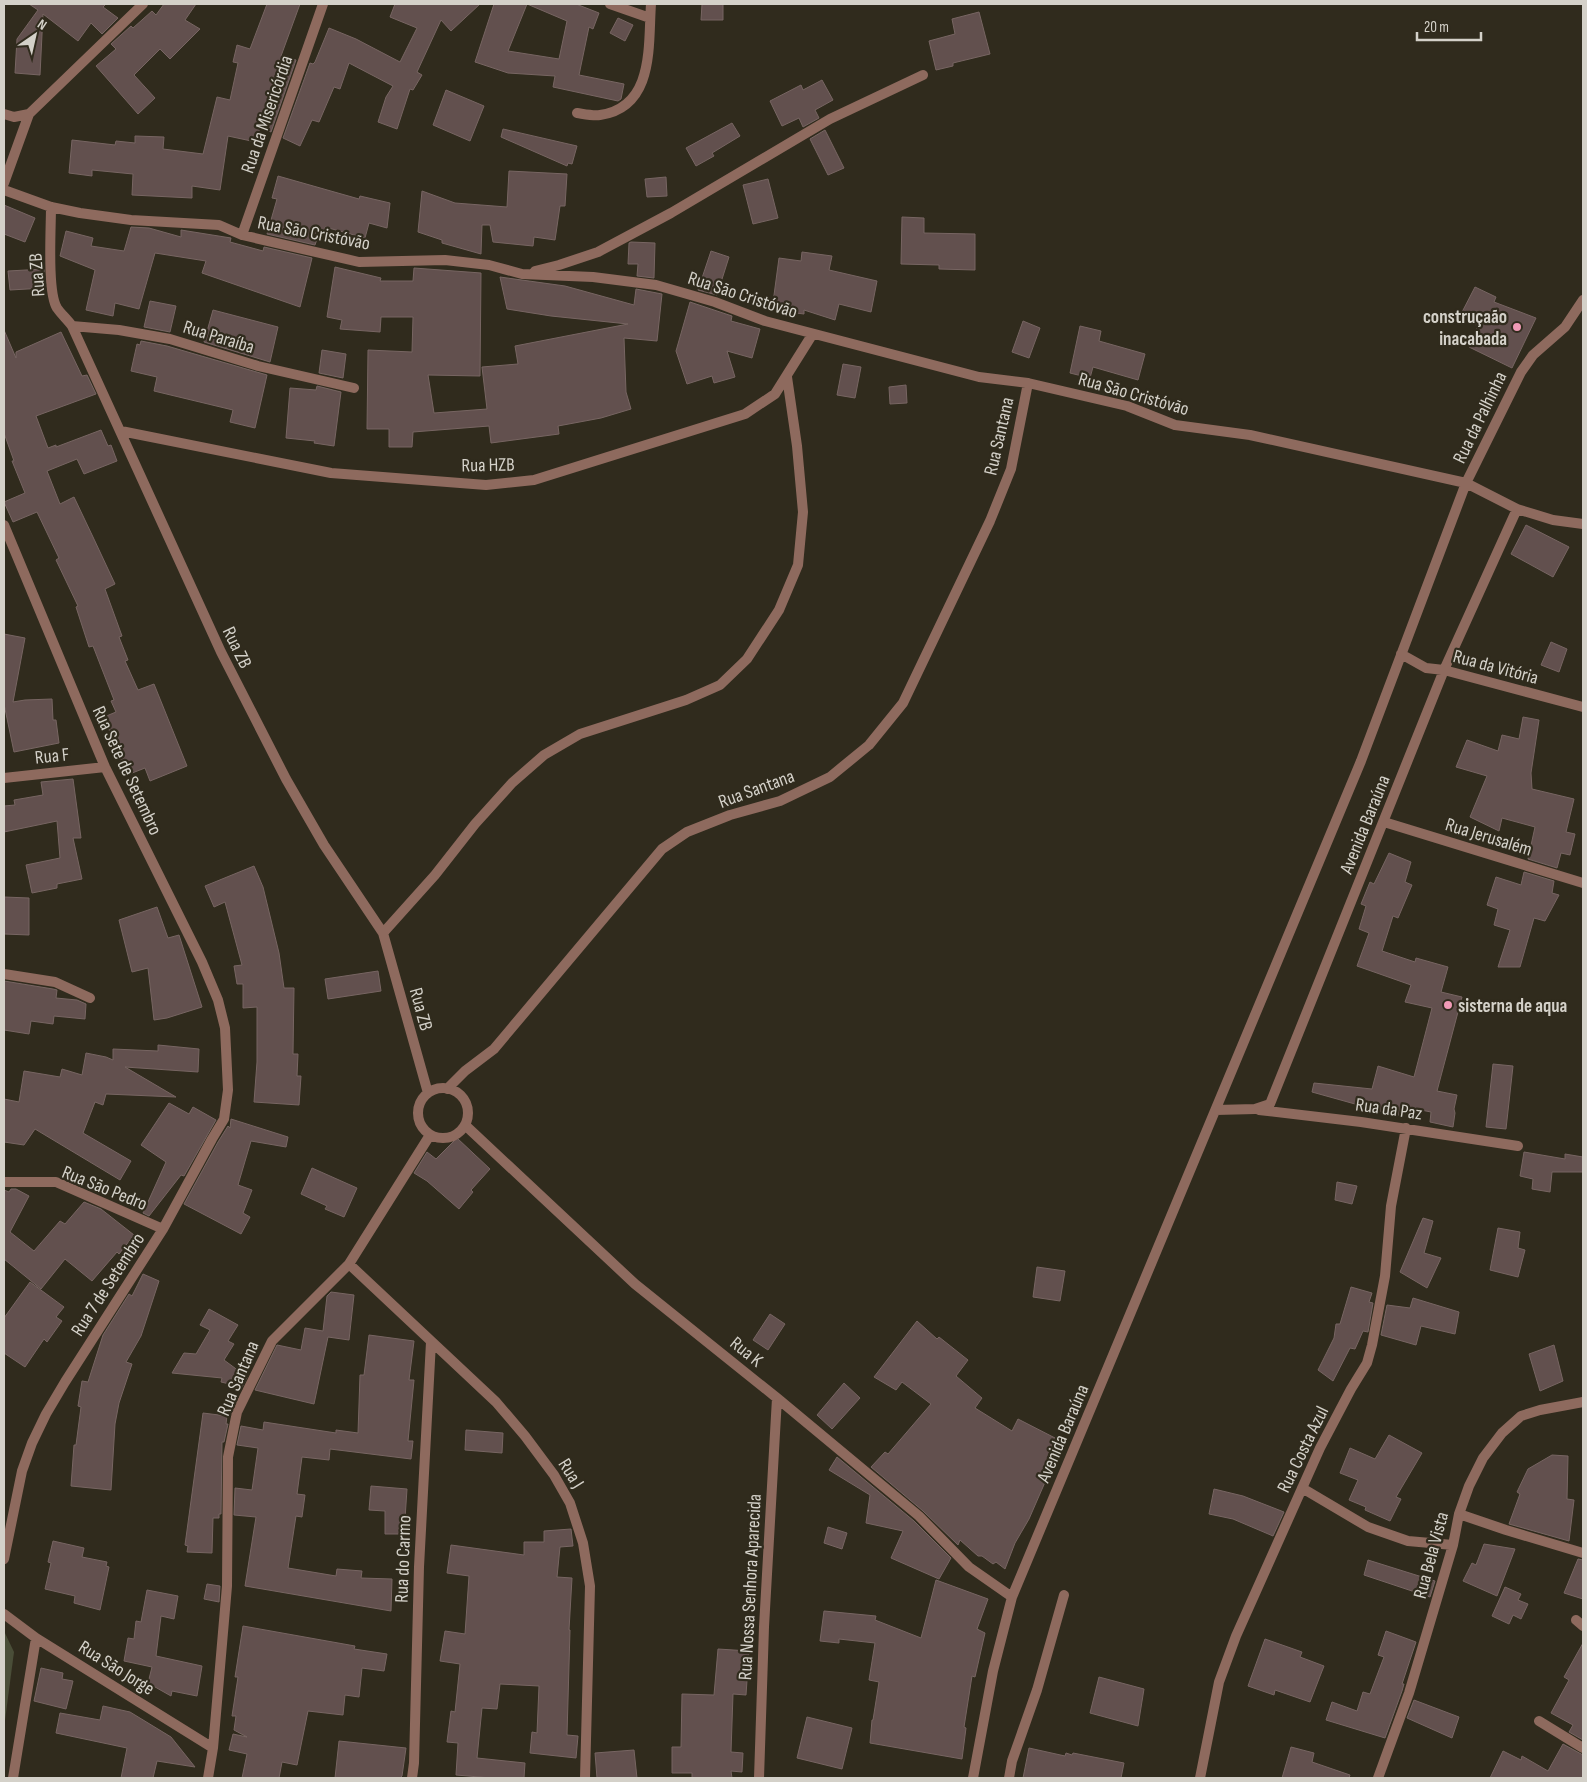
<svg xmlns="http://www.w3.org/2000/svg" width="1587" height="1782" font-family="'Sofia Sans Condensed',sans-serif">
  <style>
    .green { fill: #4a4e38 }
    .building { fill: #62504e; stroke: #776562; fill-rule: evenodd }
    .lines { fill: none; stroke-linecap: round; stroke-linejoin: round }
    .street { stroke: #8e6a5e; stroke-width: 10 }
    .poi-dot { fill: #f09ab6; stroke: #302b1d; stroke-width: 2 }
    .labels { text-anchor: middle; stroke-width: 4.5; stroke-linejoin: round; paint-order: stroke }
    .street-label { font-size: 19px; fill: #d4d1c9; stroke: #302b1d }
    .poi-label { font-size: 19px; font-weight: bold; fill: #d4d1c9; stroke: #302b1d; text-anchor: end }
  </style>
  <rect width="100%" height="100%" fill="#302b1d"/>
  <path class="green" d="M4,1631L14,1652L4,1728Z"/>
  <path class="building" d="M29,4H106L103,7L118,18L102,34L91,23L78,41L43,14L40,75L15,73L17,39L38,10Z
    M164,4H196L185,20L200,29L170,59L160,49L134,75L155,98L138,114L96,66L116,49L111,44L131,26L133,28L152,11L156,15Z
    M267,4H300L281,56L296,60L271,132L260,127L256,142L228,136L220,190L192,186V198L132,195L133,174L92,170V176L69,173L72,140L115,145L116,141L135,143V136L164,137L163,149L203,154L217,97L230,100L238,63L233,62L237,45L250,49Z
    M395,4H480L451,31L441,20L417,72L422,75L413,90L410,89L397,129L378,122L386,97L393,86L349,63L340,89L334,87L319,122L312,120L300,146L283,138L310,63L313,64L315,62L329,28L356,39L400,62L417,28L390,17Z
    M494,4H576L599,13L593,29L589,27L579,75L624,84L621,99L618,101L553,87L555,76L508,73L475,62ZM527,4L567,21L559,59L508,51Z
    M702,4H723V20H701Z
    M979,12L990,54L953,63V66L936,70L929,41L955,34L952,19Z
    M618,18L633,25L625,41L610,33Z
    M822,80L833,100L815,110L819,118L803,127L799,118L782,126L770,101L801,85L803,90Z
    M446,90L484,106L470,141L433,125Z
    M732,123L740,136L712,153L714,156L696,166L686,148Z
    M503,129L577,146L572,164L568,163L567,166L501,137Z
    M825,130L844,168L828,175L810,139Z
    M509,171L567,174L565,206H560L555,240L534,237L533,246L493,242L490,225H482L481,254L442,243V240L418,232L422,191L455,203L507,207Z
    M278,176L359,199L360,196L390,203L387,228L369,223L365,238L325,227L321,240L317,239L315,245L267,234L277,199L272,198Z
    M666,177L667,196L647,197L645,179Z
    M768,179L778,218L753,224L743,185Z
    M4,205L35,218L25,242L4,234Z
    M902,217L924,218V233L975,234V270L939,269V265L901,264Z
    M131,227L149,228L181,237V230L231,238L230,242L263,251L264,247L312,258L300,307L202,273L206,261L155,253L139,309L115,303L113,316L86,310L95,270L60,256L66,231L93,238L91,246L124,251Z
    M631,242L655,243L654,278L637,276L638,264H628L629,243Z
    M711,251L729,257L717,295L698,290Z
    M802,252L832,256L829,270L877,281L871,312L839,304L835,320L804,310V314L772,310L779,258L801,261Z
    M335,267L381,278L380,281H413L414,268L481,273L480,376L428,375L434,413L487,409L482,367L518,364L515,346L628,324L551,316L507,309L500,277L565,286L634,305L636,289L662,294L657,341L624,338L626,392L631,409L601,418L558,426L559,434L491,443L489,426L413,432L412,447H389V429H367L368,350L412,352L413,317H381L380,332L340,329L342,320L327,317Z
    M44,269L45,288L10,290L8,271Z
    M1475,287L1496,297L1494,302L1536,318L1512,368L1469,347L1478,326L1460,316Z
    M150,301L176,306L170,332L144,327Z
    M690,302L732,316L731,321L760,329L752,358L727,351L735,377L714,383L712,376L687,384L676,351Z
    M213,310L278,327L270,362L204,342Z
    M1023,321L1040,328L1029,358L1012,352Z
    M1080,326L1101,331L1099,341L1145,354L1138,380L1093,367L1090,378L1070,373Z
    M4,330L16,358V352L61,332L82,376L87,375L96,394L36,416L48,448L56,445V447L101,430L108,446L111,445L117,461L84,474L77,459L47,471L60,504L74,497L93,537L115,584L105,589L122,636L119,637L128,660L125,661L138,690L154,684L187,766L150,781L145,768L127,775L104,717L116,712L111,701L114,700L93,646L89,647L76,607L78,606L56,560L59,558L37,512L13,522L4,502L25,493L12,461H14L4,433Z
    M141,341L167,346L267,375L255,428L230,422L233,410L154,391L157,377L131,371L137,344L140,345Z
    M322,350L346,354L343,378L319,373Z
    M843,364L861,367L855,398L837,395Z
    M906,385L907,403L890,404L889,387Z
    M317,386L341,392L334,446L314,443L315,441L286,438L290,388L316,390Z
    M1526,525L1569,547L1553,577L1511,554Z
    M4,634L25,638L13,702L25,700L52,699L53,720H56L59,743L14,752L4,704Z
    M1551,642L1567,649L1559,672L1541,665Z
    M1523,717L1539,720L1531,773L1532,789L1574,799L1566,832L1575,834L1570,855L1561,853L1557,868L1528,859L1535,827L1502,818L1499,831L1470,817L1487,776L1456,767L1467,740L1498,751L1502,735L1519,739Z
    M73,779L81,838H73L82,879L57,884V888L32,893L26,865L60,858L57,821L4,832V806L15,805L14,800L43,795L41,782Z
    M1389,853L1411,862L1405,882L1412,885L1398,918L1393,916L1382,951L1415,962L1416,958L1448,967L1441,992L1462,997L1437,1091L1457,1095L1454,1109L1455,1113L1453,1127L1430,1122L1431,1112L1401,1106L1398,1116L1312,1092L1314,1083L1372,1089L1378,1066L1414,1077L1432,1008L1405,1002L1411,985L1357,966L1369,933L1359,929L1366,906L1361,904L1370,882L1374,884Z
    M254,866L263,887L279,953L284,988H294L293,1054H298L297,1076H301L299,1105L254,1102L257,1062V1007L243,1008V984H237L234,966L242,965L225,902L214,907L205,886Z
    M1524,872L1554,881L1552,893L1559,895L1545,921L1534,918L1520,967H1498L1510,930L1494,925L1498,909L1487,905L1496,877L1521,885Z
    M4,897L29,898V935L4,934Z
    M157,907L168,938L179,935L202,1007L167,1018L154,1020L148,968L132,972L119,920Z
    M378,971L381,991L328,999L325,979Z
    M4,981L53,989L57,990L56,998L77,1000L86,1004L85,1019L54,1016L53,1024L31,1021L29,1034L4,1030Z
    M158,1045L199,1049L198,1072L125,1067L176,1097L106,1094L103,1105L95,1102L83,1133L131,1161L120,1180L35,1129L24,1145L4,1142V1099L19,1102L24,1071L60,1077L62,1069L82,1075L86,1053L106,1057L113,1060V1049L158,1051Z
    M1493,1064L1513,1066L1506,1129L1486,1127Z
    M169,1103L189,1114L193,1107L216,1120L184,1176L181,1175L149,1216L143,1213L166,1162L141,1145Z
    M231,1119L288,1137L286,1147L251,1141L238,1185L252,1190L243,1213L250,1217L241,1234L184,1204L218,1142L228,1126L230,1128Z
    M457,1138L490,1169L471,1190L473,1192L459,1209L427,1181L414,1173L427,1152L436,1159Z
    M1524,1152L1565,1159V1154L1583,1157V1172H1552L1550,1192L1532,1189L1533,1179L1520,1176Z
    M312,1168L357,1188L344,1217L325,1209L327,1206L301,1194Z
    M1337,1182L1357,1186L1352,1204L1335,1200Z
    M11,1189H16L29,1196L10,1232L34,1251L60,1221L65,1224L84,1202L101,1209L134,1235L119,1254L117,1252L92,1281L65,1259L41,1289L4,1259V1190L9,1192Z
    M1423,1218L1433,1221L1424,1253L1441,1258L1427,1288L1400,1272Z
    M1498,1228L1520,1232L1518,1248L1525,1250L1518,1277L1490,1270Z
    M1037,1267L1065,1271L1060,1301L1033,1297Z
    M143,1274L159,1281L141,1336L126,1362L132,1364L119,1403L115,1424L111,1490L71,1486L74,1445H76L81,1407L78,1406L82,1381L88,1382L103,1335L129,1294L132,1296Z
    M30,1282L64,1307L56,1317L62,1321L47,1342L44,1339L25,1367L4,1353V1318Z
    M1351,1287L1372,1293L1369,1302L1373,1303L1368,1332L1363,1331L1355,1349L1350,1348L1333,1381L1318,1370L1334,1338L1336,1324H1340Z
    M331,1292L354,1295L349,1340L328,1337L314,1404L255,1390L277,1345L301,1350L305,1328L323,1331L327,1296Z
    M1413,1298L1459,1312L1455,1334L1421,1326L1416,1345L1381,1335L1387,1305L1410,1308Z
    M209,1309L238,1325L228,1341L234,1344L224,1360L247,1377L242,1387L221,1382L222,1378L172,1373L184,1353L196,1354L210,1330L200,1325Z
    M770,1314L785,1324L768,1350L753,1340Z
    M917,1321L937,1339L939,1337L968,1360L956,1376L982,1398L975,1408L1012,1431L1018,1419L1057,1439L1060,1443L1061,1448L1048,1473H1049L1029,1519L1015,1543L1005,1569L996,1562L993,1564L982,1556H978L960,1540L958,1545L923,1511L871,1467L885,1452L888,1454L931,1404L902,1382L896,1390L874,1377Z
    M369,1335L414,1341L409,1380H414L408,1441H413L411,1459L330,1449L329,1460L302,1457L297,1494L305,1495L302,1517L296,1516L288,1568L336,1576L337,1569L362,1571L361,1578L392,1579L391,1611L245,1586L256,1517L234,1515L235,1488L252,1490L258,1448L237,1445L241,1426L263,1430L264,1422L336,1433V1430L358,1433L360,1375H364Z
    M1554,1345L1563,1381L1540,1391L1529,1354Z
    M844,1383L860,1398L832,1429L817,1415Z
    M203,1413L227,1416L226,1424H228L224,1442H222L221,1514H219V1518H213L212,1553L187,1552L188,1546L185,1545Z
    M466,1430L503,1433L502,1453L465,1450Z
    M1389,1435L1422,1453L1396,1497L1401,1499L1390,1521L1365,1510L1366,1507L1349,1500L1358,1480L1340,1473L1350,1448L1375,1459Z
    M1552,1455L1568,1456L1567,1499L1574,1500L1569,1541L1509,1524L1520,1494L1517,1492L1528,1469Z
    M837,1457L914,1521L951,1558L939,1579L891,1558L903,1531L866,1523L870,1495L829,1470Z
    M371,1486L407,1489L404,1534H385V1511L369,1510Z
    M1214,1489L1243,1496L1284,1512L1273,1536L1233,1519L1209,1514Z
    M828,1527L847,1533L842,1549L824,1543Z
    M571,1529L573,1546L560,1547L557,1577L572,1578L569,1630H570L567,1735L578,1736L576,1758L530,1753L532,1732L537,1733L539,1686L500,1684L497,1709L482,1708L477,1758L525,1763L524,1778H491L456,1775L458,1743L447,1742L451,1711L455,1712L460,1664L440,1661L445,1631L465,1634L469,1576L447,1573L451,1545L524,1555V1542H544V1531Z
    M53,1541L84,1548L82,1557L107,1562L106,1566L109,1567L100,1610L74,1603L75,1596L45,1589L51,1563L48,1562Z
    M1484,1544L1515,1549L1497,1596L1463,1581L1472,1563L1476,1565Z
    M1578,1559L1583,1560V1599L1564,1593Z
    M1368,1560L1435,1581L1430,1597L1364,1575Z
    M936,1580L988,1599L977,1629L985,1633L975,1677L972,1676L964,1727L966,1728L962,1759L870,1743L872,1720H873L879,1682L869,1680L875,1643L839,1639V1643L820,1641L824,1611L876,1616L875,1620L921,1638Z
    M207,1584L220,1586L219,1602L204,1599Z
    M1505,1587L1521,1594L1518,1600L1528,1604L1521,1619L1513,1615L1509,1624L1492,1616Z
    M147,1590L178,1596L174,1619L161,1616L156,1656L202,1666L197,1696L172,1691L171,1696L148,1683L152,1667L124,1661L128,1638L134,1639L136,1621L141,1622Z
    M243,1626L355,1646L354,1649L387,1654L384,1671L362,1668L359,1697L345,1695L343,1715L308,1711L297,1765L282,1762L279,1778H242L247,1754L229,1750L233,1734L247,1737L234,1730L236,1716H232L238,1677H235Z
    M1386,1631L1416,1642L1402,1684H1404L1402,1691L1385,1738L1326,1720L1332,1702L1357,1711L1363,1692L1370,1694L1384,1657L1378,1655Z
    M1265,1639L1302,1652L1300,1657L1324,1666L1310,1702L1275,1690L1274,1695L1248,1686Z
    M1583,1643V1740L1569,1732L1573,1725L1551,1713L1569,1680L1564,1677Z
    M718,1649L749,1651L746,1695L733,1694L731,1752L743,1753L742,1772L731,1771L732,1778H692V1773H672V1747H681L682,1694L714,1695Z
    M41,1668L63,1673L62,1679L73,1681L66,1709L34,1701Z
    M1099,1677L1144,1689L1138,1726L1090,1713Z
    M1414,1700L1459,1717L1452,1738L1407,1718Z
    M103,1706L130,1712L171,1737L195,1767L157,1761L153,1778H121L127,1748L56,1733L60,1713L100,1720Z
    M807,1717L852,1728L842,1769L797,1758Z
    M339,1741L406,1748L402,1776L400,1778H335Z
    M1563,1744L1583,1755V1778H1490L1503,1751L1521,1760L1522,1756L1548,1771Z
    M1291,1747L1314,1753L1312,1762L1350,1775L1349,1778H1282Z
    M1029,1748L1065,1756L1066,1753L1072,1755L1073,1753L1124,1763L1121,1778H1023Z
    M634,1750L637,1778H597L595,1753Z"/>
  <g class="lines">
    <path class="street" d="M610,4L650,18
      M577,113C584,114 593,116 600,115C655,107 648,45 651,4
      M4,114L14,117L29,114
      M4,183L29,114L143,4
      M4,190L51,207L80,213L131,220L219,225L242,235L359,262L445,260L489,265L522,274L593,277L656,285L715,302L765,321L979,377L1028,383L1127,406L1175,425L1250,435L1466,483L1517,509L1553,520L1583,524
      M51,207C51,228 47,292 57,308C61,314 68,320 72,326L221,652L286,779L324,845L383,933L428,1093
      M242,235L323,4
      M535,271L559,265L598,252L671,213L830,119L923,75
      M72,326L119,330L170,339L258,366L354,388
      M121,431L331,473L486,485L534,480L745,414L775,394L812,335
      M4,525L105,767L202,962L218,1000L225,1028L228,1090L224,1119L212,1139L163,1229L65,1382L46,1414L32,1443L22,1471L4,1559
      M1401,654L1426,668L1444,670L1583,707
      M4,778L105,767
      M1384,822L1583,883
      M383,933L435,875L475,824L512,783L544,755L580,734L686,700L720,685L747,659L779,610L798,565L803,512L797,446L787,377
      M4,974L55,982L90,998
      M418 1113a25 25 0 1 1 50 0a25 25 0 1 1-50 0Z
      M447,1089L465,1071L494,1049L662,849L687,832L730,815L780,801L830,777L869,745L903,703L990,521L1011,469L1028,383
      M1216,1110L1255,1109L1270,1104L1444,670L1517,509
      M1259,1110L1361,1122L1518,1146
      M465,1125L635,1284L777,1398L919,1516L969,1567L1012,1597
      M4,1182H56L163,1229
      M349,1264L496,1402L525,1436L554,1475L570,1503L583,1543L590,1586L585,1778
      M1302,1488L1368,1527L1408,1541L1453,1545
      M1459,1514L1506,1530L1583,1553
      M4,1614L36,1638L213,1748
      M1576,1620L1583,1626
      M1539,1721L1583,1748
      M13,1778L36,1638
      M208,1778L213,1748L227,1586L228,1457L237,1412L272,1341L349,1264L430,1135
      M412,1778L414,1763L419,1567L431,1342
      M759,1778L764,1627L777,1398
      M973,1778L993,1671L1012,1597L1361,761L1466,483L1521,372L1533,355L1565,327L1583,300
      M1009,1778L1012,1761L1037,1690L1064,1595
      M1200,1778L1219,1682L1236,1636L1320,1448L1351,1389L1367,1363L1372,1345L1385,1276L1391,1206L1406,1128
      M1378,1778L1409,1693L1453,1545L1459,1514L1469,1486L1483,1458L1502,1433L1521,1416L1540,1410L1583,1402"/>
  </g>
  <g class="poi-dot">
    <circle cx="1517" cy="327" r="5"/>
    <circle cx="1448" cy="1005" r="5"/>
  </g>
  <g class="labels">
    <g class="street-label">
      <text transform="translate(266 114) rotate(-71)" y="7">Rua da Misericórdia</text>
      <text transform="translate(314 232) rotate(11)" y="7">Rua São Cristóvão</text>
      <text transform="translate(36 275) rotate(-94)" y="7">Rua ZB</text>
      <text transform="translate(743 294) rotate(18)" y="7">Rua São Cristóvão</text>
      <text transform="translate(219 336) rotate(17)" y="7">Rua Paraíba</text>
      <text transform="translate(1134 393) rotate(16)" y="7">Rua São Cristóvão</text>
      <text transform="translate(1479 417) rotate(-64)" y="7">Rua da Palhinha</text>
      <text transform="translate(998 436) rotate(-77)" y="7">Rua Santana</text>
      <text transform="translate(488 464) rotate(-1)" y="7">Rua HZB</text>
      <text transform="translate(238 647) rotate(64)" y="7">Rua ZB</text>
      <text transform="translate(1496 666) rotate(15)" y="7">Rua da Vitória</text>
      <text transform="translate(52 755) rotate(-6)" y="7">Rua F</text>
      <text transform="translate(128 770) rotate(65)" y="7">Rua Sete de Setembro</text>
      <text transform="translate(756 788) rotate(-20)" y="7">Rua Santana</text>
      <text transform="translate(1364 824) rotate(-68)" y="7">Avenida Baraúna</text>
      <text transform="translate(1489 836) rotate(17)" y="7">Rua Jerusalém</text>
      <text transform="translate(422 1009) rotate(75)" y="7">Rua ZB</text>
      <text transform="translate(1389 1108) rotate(8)" y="7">Rua da Paz</text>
      <text transform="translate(105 1187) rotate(22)" y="7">Rua São Pedro</text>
      <text transform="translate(107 1284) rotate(-57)" y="7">Rua 7 de Setembro</text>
      <text transform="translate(747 1351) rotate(39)" y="7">Rua K</text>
      <text transform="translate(237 1378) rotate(-67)" y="7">Rua Santana</text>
      <text transform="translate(1062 1433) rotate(-67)" y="7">Avenida Baraúna</text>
      <text transform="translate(1302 1449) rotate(-64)" y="7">Rua Costa Azul</text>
      <text transform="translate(572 1473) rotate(58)" y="7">Rua J</text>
      <text transform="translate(1430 1555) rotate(-75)" y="7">Rua Bela Vista</text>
      <text transform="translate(402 1559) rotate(-88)" y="7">Rua do Carmo</text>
      <text transform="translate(749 1587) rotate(-87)" y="7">Rua Nossa Senhora Aparecida</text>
      <text transform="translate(117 1667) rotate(32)" y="7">Rua São Jorge</text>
    </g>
    <g class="poi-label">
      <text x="1507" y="323">construçaão<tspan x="1507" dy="22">inacabada</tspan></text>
      <text x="1458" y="1012" text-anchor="start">sisterna de aqua</text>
    </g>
  </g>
  <rect width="1587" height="1782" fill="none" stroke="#d4d1c9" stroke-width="10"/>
  <g transform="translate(35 35) rotate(34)" stroke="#302b1d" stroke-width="4" paint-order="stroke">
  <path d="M0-4L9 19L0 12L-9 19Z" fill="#d4d1c9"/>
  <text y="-8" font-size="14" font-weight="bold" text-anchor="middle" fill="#d4d1c9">N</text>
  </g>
  <path d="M1417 32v8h64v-8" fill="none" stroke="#d4d1c9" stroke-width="2.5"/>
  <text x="1424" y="32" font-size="15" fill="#d4d1c9" stroke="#302b1d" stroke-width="4" paint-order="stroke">20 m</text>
</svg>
